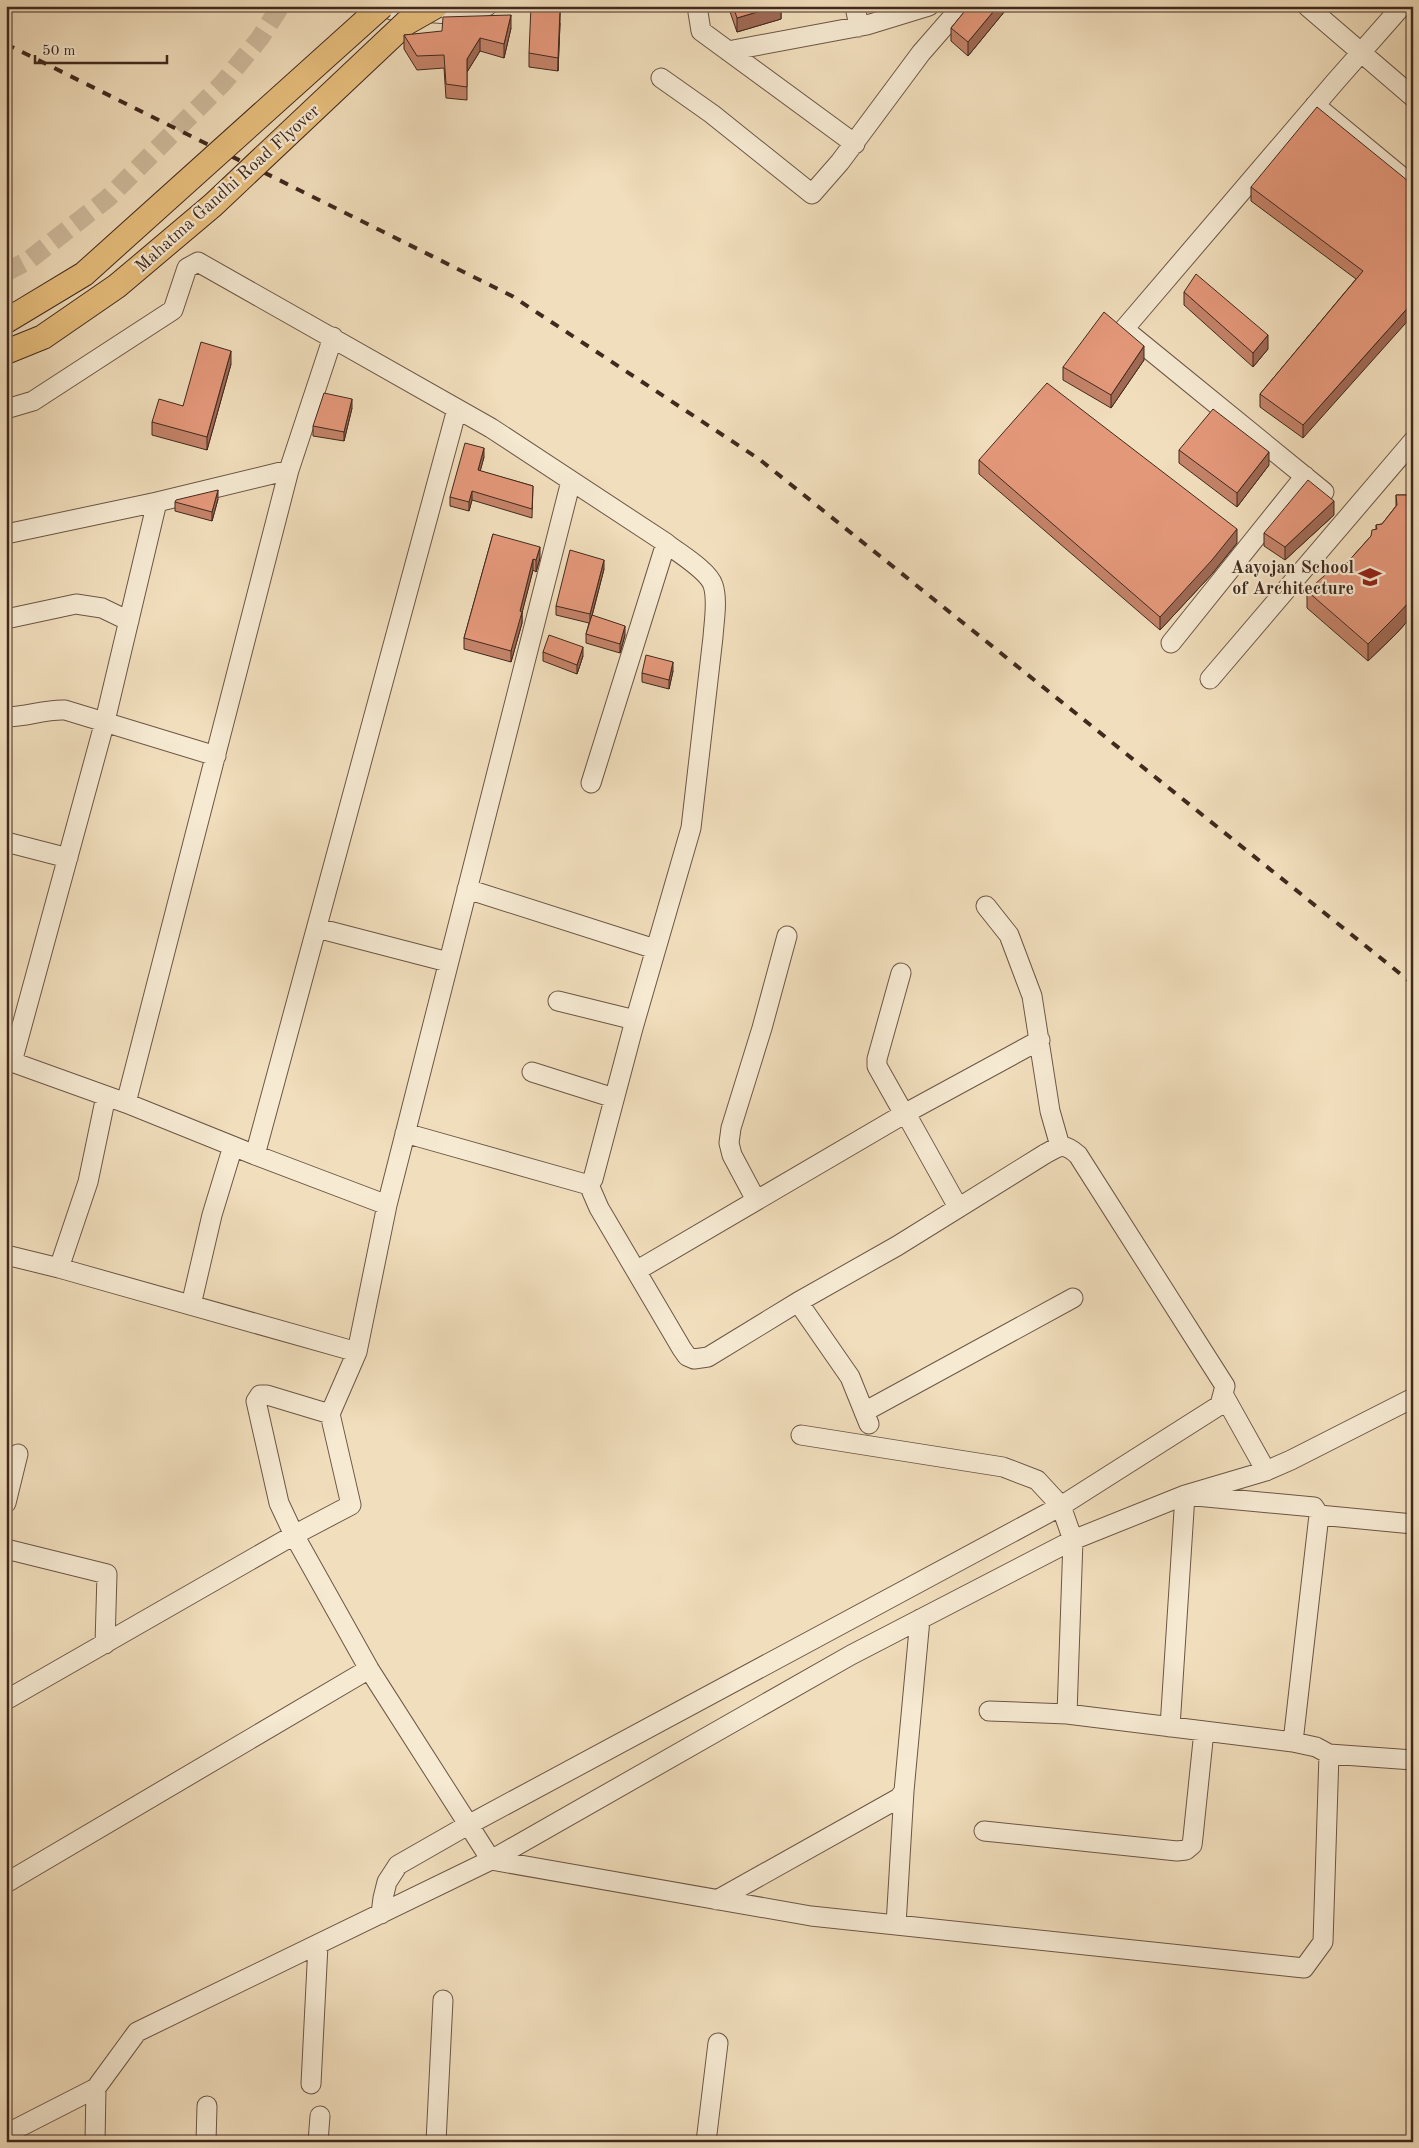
<svg xmlns="http://www.w3.org/2000/svg" width="1419" height="2148" font-family="'Old Standard TT',serif">
  <style>
    .lines { fill: none; stroke-linecap: round; stroke-linejoin: round }
    .minor-tunnel { stroke: #ceba9c; stroke-width: 19; stroke-dasharray: 19 9; stroke-linecap: butt }
    .minor-casing { stroke: #6c5646; stroke-width: 21 }
    .minor { stroke: #f6ead3; stroke-width: 19 }
    .rail { stroke: #40291e; stroke-width: 4; stroke-dasharray: 9 9; stroke-linecap: butt }
    .major-bridge-casing { stroke: #40291e; stroke-width: 26; stroke-linecap: butt }
    .major-bridge { stroke: #e8bf7e; stroke-width: 24 }
    .wall { fill: #c48369; stroke: #40291e }
    .shaded-wall { fill: #a06a55; stroke: #40291e }
    .building { fill: #e4987a; stroke: #40291e }
    .labels { text-anchor: middle; stroke-width: 4.5; stroke-linejoin: round; paint-order: stroke }
    .street-label { font-size: 18px; fill: #40291e; stroke: #f6ead3 }
    .poi-label { font-size: 18px; font-weight: bold; fill: #40291e; stroke: #f6ead3; text-anchor: end }
  </style>
  <rect width="100%" height="100%" fill="#f1debc"/>
  <filter id="stains"><feTurbulence type="fractalNoise" baseFrequency=".004" numOctaves="4"/><feColorMatrix values="0 0 0 0 .2 0 0 0 0 .09 0 0 0 0 .02 0 0 0 .5 -.17"/></filter>
  <radialGradient id="worn" r=".72"><stop offset=".6" stop-color="#630" stop-opacity="0"/><stop offset="1" stop-color="#630" stop-opacity=".3"/></radialGradient>
  <g class="lines">
    <path class="minor-tunnel" d="M6,272L29,260L108,198L223,83L260,38L278,10V6"/>
    <defs>
      <path id="minor" d="M380,6L392,10L449,14L487,6
        M697,6L701,31L855,144
        M855,6L859,27
        M1307,6L1413,97
        M728,51L867,25L929,6
        M661,78L712,114L812,194L840,162L921,53L962,6
        M1315,105L1413,186
        M6,409L33,401L173,310L187,268L198,262L491,428L666,543L591,783
        M457,409L255,1155L387,1205L571,481
        M1324,492L1124,329L1335,82L1402,6
        M6,534L157,502
        M6,619L76,604L102,608L129,621
        M1171,643L1305,476
        M1210,679L1413,441
        M6,717C27,717 45,709 65,710L216,756
        M6,842L68,858
        M467,889L655,949
        M986,906L1009,935L1032,996L1050,1111L1060,1146
        M317,928L448,962
        M901,973L877,1059V1066L904,1114L1040,1040
        M558,1001L635,1020
        M532,1072L614,1098
        M126,1103L12,1062L105,721L157,502L289,470
        M405,1133L589,1185L593,1179L633,1028L691,828L713,637C714,621 718,600 713,585C708,570 678,553 666,543
        M255,1155L126,1103L289,470L333,337
        M756,1200L732,1155L729,1143L731,1128L762,1028L787,936
        M6,1255L59,1268L357,1352
        M59,1268L88,1182L106,1096
        M636,1271L904,1114L910,1121L958,1207
        M798,1302L850,1377L869,1424
        M191,1305L212,1215L233,1146
        M1223,1394L1266,1471
        M864,1412L1073,1298
        M330,1414L267,1395H260L256,1401L279,1503L294,1535L351,1505L330,1414L357,1352L387,1205
        M801,1435L1003,1467L1037,1480L1061,1506L1073,1540L851,1655L491,1860L811,1916L1304,1968L1323,1942L1329,1754
        M6,1503L18,1454
        M1319,1515L1413,1524
        M6,1549L107,1574L105,1644
        M6,1700L294,1535L369,1669L491,1860L137,2032L96,2088L6,2134
        M989,1711L1067,1714L1293,1742L1316,1747L1329,1754L1413,1760
        M1067,1714L1073,1540L1185,1495L1314,1507L1319,1515L1293,1742
        M1170,1727L1185,1495L1266,1471L1291,1460L1413,1398
        M984,1831L1177,1851L1186,1850L1192,1845L1193,1837L1204,1731
        M6,1883L369,1669
        M717,1900L899,1798L904,1791L920,1619
        M381,1914L383,1898L387,1882L398,1865L468,1825L1061,1506L1220,1405L1225,1386L1078,1155C1063,1142 1060,1146 1045,1154L897,1246L798,1302L708,1357L694,1359L687,1356L682,1349L599,1208L589,1185
        M896,1925L904,1791
        M311,2084L318,1945
        M95,2142L96,2088
        M206,2142L207,2106
        M318,2142L320,2116
        M436,2142L443,2000
        M706,2142L718,2043"/>
    </defs>
    <use href="#minor" class="minor-casing"/>
    <use href="#minor" class="minor"/>
    <path class="rail" d="M6,44L512,296L759,459L1413,984"/>
    <defs>
      <path id="major-bridge" d="M6,321L84,274L382,6
        M6,352L43,337L117,286L213,205L406,23L436,6"/>
    </defs>
    <use href="#major-bridge" class="major-bridge-casing"/>
    <use href="#major-bridge" class="major-bridge"/>
  </g>
  <path class="wall" d="M728,6H781V19L737,32Z
    M969,6H1009L968,56L951,41V28Z
    M560,23L558,71L529,67V53Z
    M511,28L504,58L480,51L467,72V100L446,98L444,68L417,70L404,49V35Z
    M1413,185L1303,438L1260,407V394L1356,279L1251,201V187Z
    M1184,292L1268,349L1253,367L1184,305Z
    M1144,360L1111,408L1063,380V367Z
    M231,364L207,450L152,435V422L183,406Z
    M352,408L344,441L313,436V426Z
    M1179,450L1269,465L1237,507L1179,463Z
    M484,457L480,471L533,486L532,518L472,500L469,511L450,506V497Z
    M979,460L1237,543L1212,574L1160,630L979,474Z
    M1396,495H1413V615L1396,634L1368,661L1307,608V591L1337,574L1371,536L1376,529V525L1382,524L1396,506Z
    M218,499L212,521L175,511V502Z
    M1334,515L1285,560L1264,546V533Z
    M493,534L540,558L536,572L533,570L522,612V623L511,662L464,649V638Z
    M604,569L592,616L625,635L620,653L586,643V634L589,623L556,615V606Z
    M543,652L583,656L577,674L543,661Z
    M673,671L669,689L642,682V673Z"/>
  <path class="shaded-wall" d="M777,6H781V19L737,32V18Z
    M998,6H1009L968,56V42Z
    M560,10V23L558,71V58Z
    M511,15V28L504,58V44Z
    M480,38V51L467,72V59Z
    M1413,302V315L1303,438V425Z
    M1268,335V349L1253,367V353Z
    M1144,346V360L1111,408V395Z
    M231,351V364L207,450V437Z
    M352,399V408L344,441V432Z
    M484,448V457L478,479V470Z
    M1269,452V465L1237,507V493Z
    M218,490V499L212,521V512Z
    M472,491V500L469,511V502Z
    M1334,501V515L1285,560V547Z
    M1237,529V543L1212,574L1160,630V617Z
    M540,547V558L536,572V560Z
    M533,559V570L521,617L522,612V623L511,662V651L520,611Z
    M604,560V569L590,623V614Z
    M1413,598V615L1396,634L1368,661V644Z
    M625,626V635L620,653V644Z
    M583,647V656L577,674V665Z
    M673,662V671L669,689V680Z"/>
  <path class="building" d="M531,6H548L560,10L558,58L529,53Z
    M733,6H777L737,18Z
    M969,6H998L968,42L951,28Z
    M511,15L504,44L480,38L467,59V87L446,84L444,55L417,56L404,35L442,31L443,17Z
    M1317,107L1413,185V302L1303,425L1260,394L1363,271L1251,187Z
    M1196,274L1268,335L1253,353L1184,292Z
    M1104,312L1144,346L1111,395L1063,367Z
    M201,342L231,351L207,437L152,422L159,399L183,406Z
    M1047,383L1237,529L1212,560L1160,617L979,460Z
    M324,393L352,399L344,432L313,426Z
    M1213,409L1269,452L1237,493L1179,450Z
    M465,443L484,448L478,470L533,486L532,509L472,491L469,502L450,497Z
    M1308,480L1334,501L1285,547L1264,533Z
    M218,490L212,512L175,502L176,500Z
    M1396,495H1413V598L1396,616L1368,644L1307,591L1332,569L1337,574L1371,536L1372,530L1377,529L1376,525L1382,524L1397,505Z
    M493,534L540,547L536,560L533,559L520,611L522,612L511,651L464,638Z
    M570,550L604,560L590,614L556,606Z
    M592,615L625,626L620,644L586,634Z
    M549,635L583,647L577,665L543,652Z
    M646,655L673,662L669,680L642,673Z"/>
  <defs>
    <symbol id="university-bare" viewBox="-9 -9 18 18"><path d="M0-5L7-2L0 1L-7-2ZM-4 1L0 2.5L4 1V4Q0 6-4 4Z" fill="#8f2418" stroke="#f6ead3" stroke-width="2.5" paint-order="stroke"/></symbol>
  </defs>
  <g fill-rule="evenodd">
    <use href="#university-bare" x="1354" y="561" width="32" height="32"/>
  </g>
  <g class="labels">
    <g class="street-label">
      <text transform="translate(227 188) rotate(-42)" y="6">Mahatma Gandhi Road Flyover</text>
    </g>
    <g class="poi-label">
      <text x="1354" y="573">Aayojan School<tspan x="1354" dy="21">of Architecture</tspan></text>
    </g>
  </g>
  <rect width="1419" height="2148" fill="none" stroke="#f1debc" stroke-width="25"/>
  <rect x="8" y="8" width="1404" height="2133" fill="none" stroke="#40291e" stroke-width="2.5"/>
  <rect x="12" y="12" width="1394" height="2123" fill="none" stroke="#40291e"/>
  <path d="M35 55v8h132v-8" fill="none" stroke="#40291e" stroke-width="2.5"/>
  <text x="42" y="55" font-size="15" fill="#40291e" stroke="#f6ead3" stroke-width="4" paint-order="stroke">50 m</text>
  <rect width="100%" height="100%" filter="url(#stains)"/>
  <rect width="100%" height="100%" fill="url(#worn)"/>
</svg>
